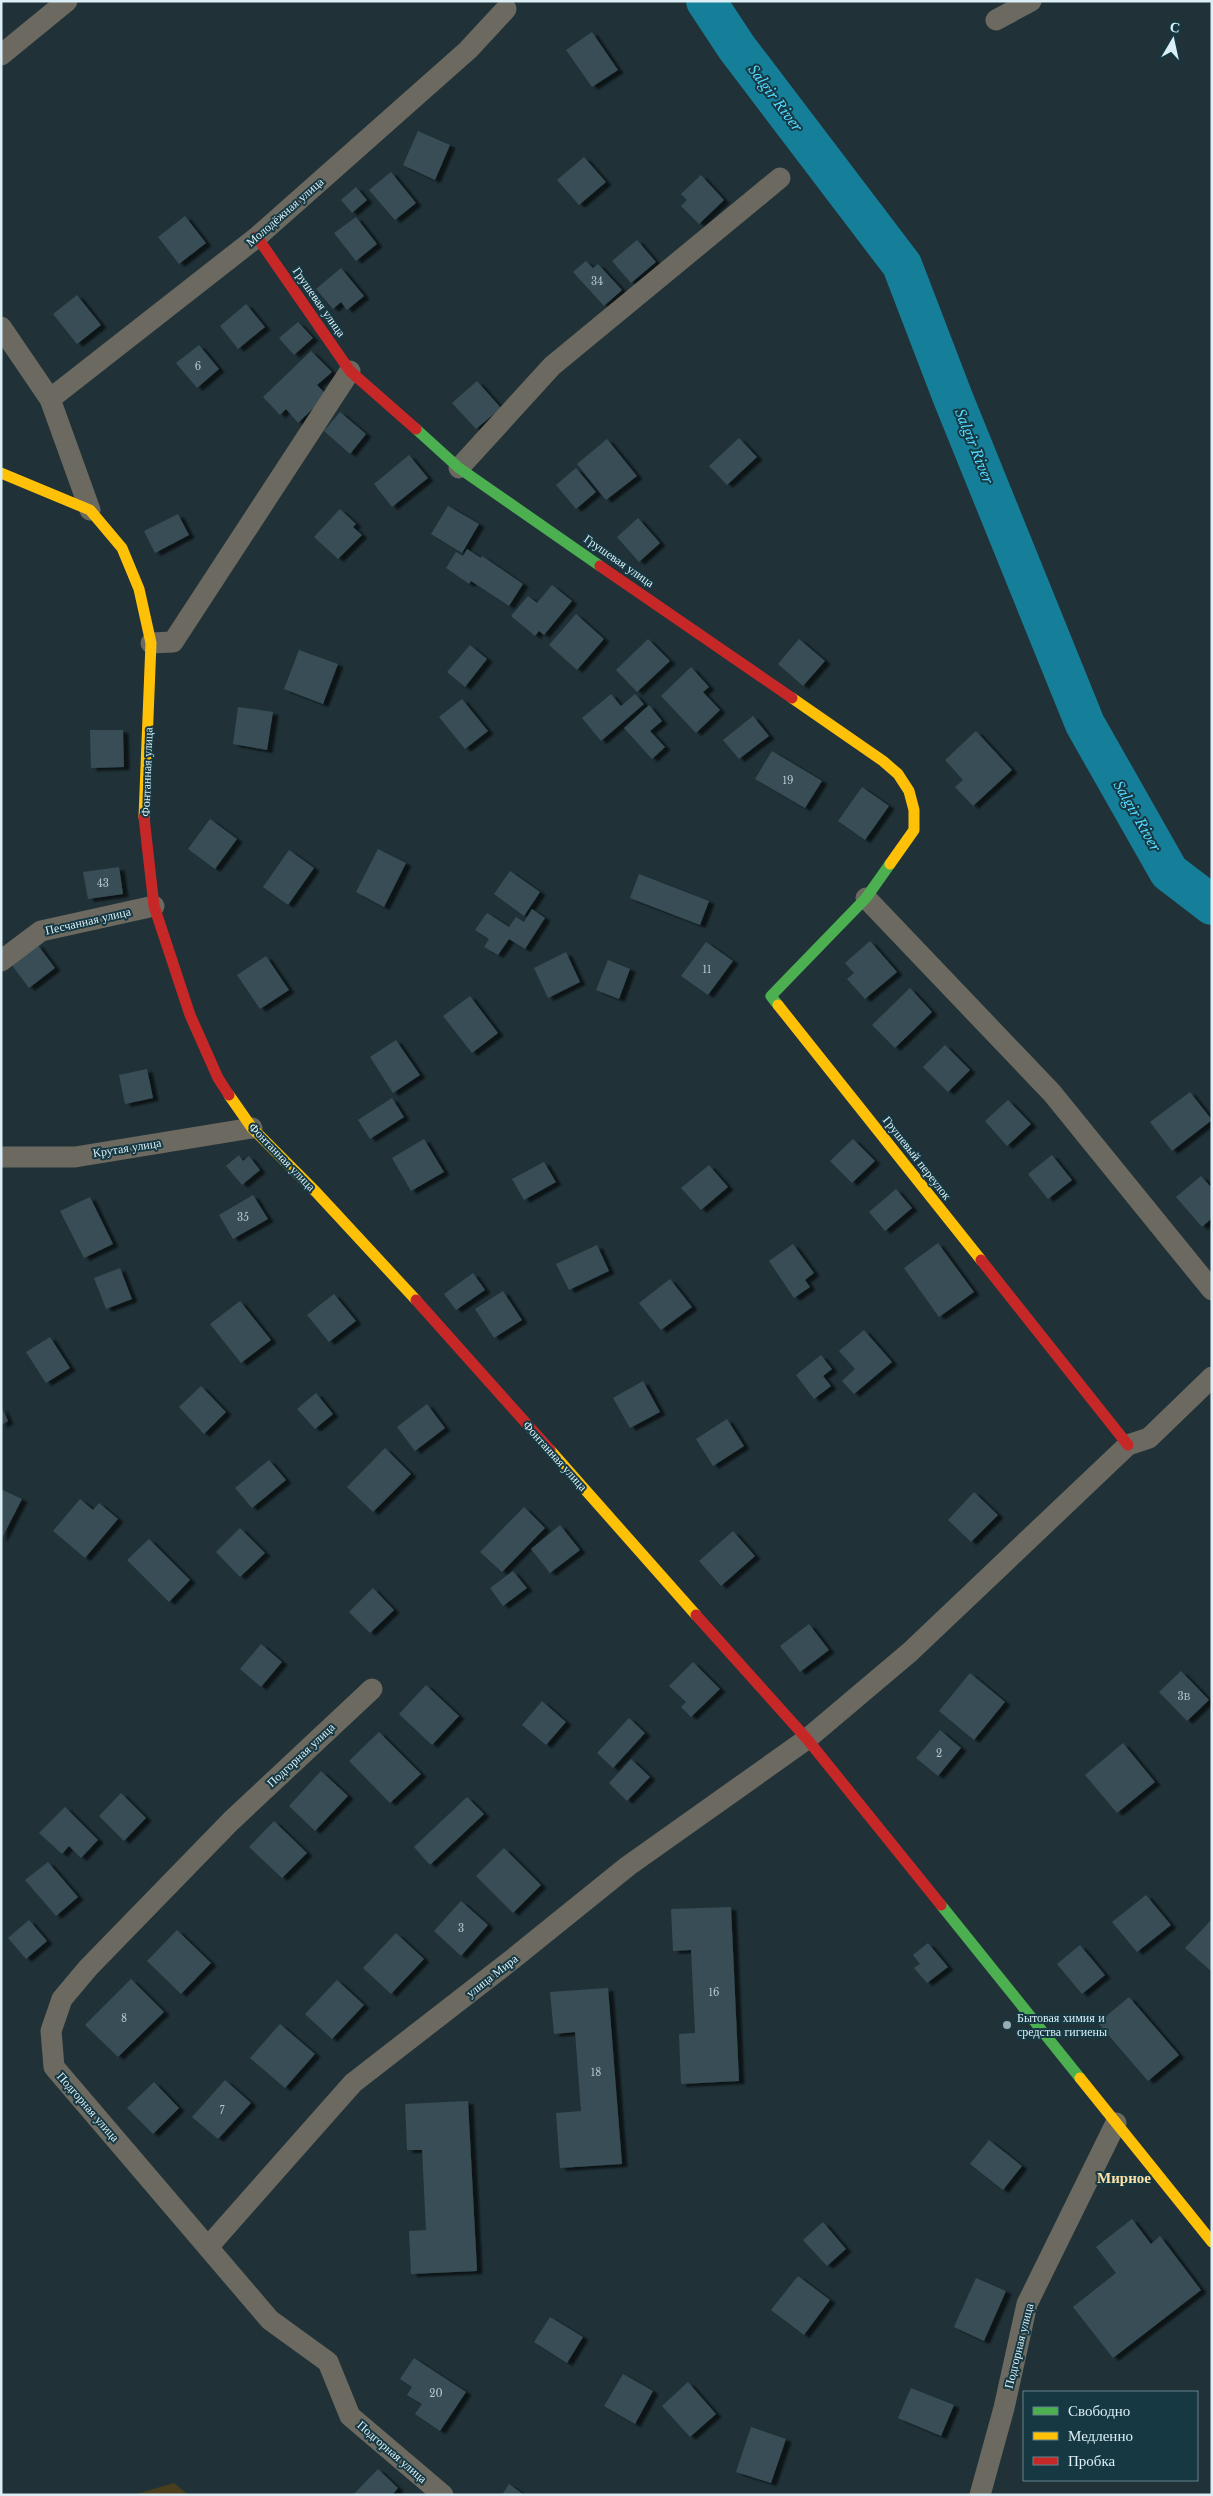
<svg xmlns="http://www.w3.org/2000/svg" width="1213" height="2496" font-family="'Libre Baskerville',serif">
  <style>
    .green { fill: #4b3e1c }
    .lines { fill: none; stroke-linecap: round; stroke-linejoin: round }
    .river { stroke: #157f99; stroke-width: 40 }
    .building { fill: #374e55; filter: url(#shadow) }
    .street { stroke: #6c6a60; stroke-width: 21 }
    .fast { stroke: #4caf50; stroke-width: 11 }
    .slow { stroke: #ffc107; stroke-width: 11 }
    .jam { stroke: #c62828; stroke-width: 11 }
    .poi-dot { fill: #9aadb4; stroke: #153843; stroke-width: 2 }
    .labels { text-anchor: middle; stroke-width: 4; stroke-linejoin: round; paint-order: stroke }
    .number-label { font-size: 10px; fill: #b3c7ce }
    .street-label { font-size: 12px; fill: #dceff6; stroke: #153843 }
    .poi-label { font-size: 12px; fill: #dceff6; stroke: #153843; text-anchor: start }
    .water-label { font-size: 14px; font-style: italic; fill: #54d9ff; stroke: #153843 }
    .quarter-label { font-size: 15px; font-weight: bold; fill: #fce0a6; stroke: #153843 }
  </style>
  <defs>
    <filter id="shadow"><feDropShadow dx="5.5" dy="3" stdDeviation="1" flood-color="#0009"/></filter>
  </defs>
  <rect width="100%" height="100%" fill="#203238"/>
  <path class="green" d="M174,2483L188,2495H133Z"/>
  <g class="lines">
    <path class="river" d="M706,1L737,48L902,265L953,398L1085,724L1169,872L1212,905"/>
  </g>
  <path class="building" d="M592,32L618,70L592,87L566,50Z
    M418,131L450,145L435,180L403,165Z
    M584,157L606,182L579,205L557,180Z
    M391,172L416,203L395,220L369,190Z
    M701,175L724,200L699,224L681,206L687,200L681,194Z
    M356,187L367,200L352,213L341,200Z
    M185,216L206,243L179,264L158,237Z
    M356,217L377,244L356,261L334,233Z
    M637,240L656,262L631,283L612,261Z
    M586,261L593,268L598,264L622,290L604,306L573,272Z
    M341,268L364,296L347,310L341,302L333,309L316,289Z
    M77,295L101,325L77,344L53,314Z
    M246,304L265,327L238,349L220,326Z
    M298,322L313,338L294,355L279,338Z
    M199,345L219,369L197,388L176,363Z
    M311,351L332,372L317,385L327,395L298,423L286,409L280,415L263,397Z
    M477,381L501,408L476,429L452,403Z
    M340,412L366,434L350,454L324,431Z
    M739,438L757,457L727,485L709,466Z
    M607,439L637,476L606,500L577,464Z
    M409,455L428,478L392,507L374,484Z
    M576,468L596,492L576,509L556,485Z
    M448,506L479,524L462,553L431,534Z
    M340,509L356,524L353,527L362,535L338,559L314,537Z
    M178,514L189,535L155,553L144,531Z
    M638,518L660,543L639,562L617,537Z
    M467,549L481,558L482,556L523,584L509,606L471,581L469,584L446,568L456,552L463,556Z
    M552,585L572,601L544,635L539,631L535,636L511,616L528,596L537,603Z
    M576,614L604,639L577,670L549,645Z
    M648,639L670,661L637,692L616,670Z
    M799,639L825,661L803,686L778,664Z
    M470,645L487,659L465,687L447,672Z
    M299,650L338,664L323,704L284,689Z
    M691,667L709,687L703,692L720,710L696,733L661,696Z
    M611,694L621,706L635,694L644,704L601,741L582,718Z
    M462,699L488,731L465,749L439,717Z
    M649,705L662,721L650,731L665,747L652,759L624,728Z
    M238,707L273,712L267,750L233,744Z
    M753,716L769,736L739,759L723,740Z
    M90,730H123L124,767L91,768Z
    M976,731L1012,770L973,806L955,787L963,780L945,760Z
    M772,751L822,781L805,808L755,779Z
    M862,787L889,806L865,840L838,821Z
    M210,819L237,839L215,869L188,849Z
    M378,849L406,863L384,907L356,892Z
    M289,850L314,868L288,905L263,887Z
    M119,867L123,894L88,899L83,872Z
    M510,871L540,892L524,916L494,894Z
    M639,874L709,901L700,925L630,898Z
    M532,909L545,918L525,949L509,939L498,955L484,947L489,939L475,930L487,913L509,927L516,917L524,922Z
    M870,941L897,972L865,999L847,979L854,973L845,963Z
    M706,942L733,961L708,995L681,976Z
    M37,944L55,968L29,988L11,964Z
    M566,952L580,982L548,998L534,968Z
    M266,956L289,990L260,1009L237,975Z
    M608,960L630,969L619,999L596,990Z
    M910,988L932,1012L895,1048L872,1025Z
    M470,996L498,1033L472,1053L443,1016Z
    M396,1040L420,1075L393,1093L370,1057Z
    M945,1045L970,1070L948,1092L923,1067Z
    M147,1069L153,1098L125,1104L119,1075Z
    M1190,1092L1212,1120L1172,1151L1150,1122Z
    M392,1098L404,1117L370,1139L358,1120Z
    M1008,1100L1031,1124L1007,1146L985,1121Z
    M424,1139L444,1172L411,1191L392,1158Z
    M853,1139L875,1161L852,1183L830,1161Z
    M239,1155L243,1161L249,1156L260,1170L242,1185L226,1166Z
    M1052,1155L1072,1180L1048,1199L1028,1174Z
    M544,1162L556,1182L524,1200L512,1179Z
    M709,1165L728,1187L701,1210L681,1188Z
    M1201,1176L1210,1186L1212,1185V1218L1202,1227L1176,1197Z
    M896,1189L912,1208L885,1231L869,1212Z
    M253,1195L268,1219L233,1239L219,1215Z
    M90,1197L113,1244L84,1258L60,1211Z
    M938,1243L974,1292L939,1317L904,1268Z
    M793,1244L814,1273L805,1280L810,1287L794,1298L769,1261Z
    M597,1245L609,1271L569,1290L556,1264Z
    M120,1268L132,1299L106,1309L94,1278Z
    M473,1273L485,1290L456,1310L444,1294Z
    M670,1279L692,1307L661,1330L639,1303Z
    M503,1291L522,1320L494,1338L475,1309Z
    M334,1294L356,1321L329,1342L307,1315Z
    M240,1301L271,1340L241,1363L210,1324Z
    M864,1330L892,1362L854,1394L842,1381L855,1369L839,1351Z
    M50,1337L70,1368L46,1383L26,1352Z
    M821,1355L832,1369L823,1376L831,1386L814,1399L796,1375Z
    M643,1381L660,1412L630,1428L613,1398Z
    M201,1386L226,1412L204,1434L179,1407Z
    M316,1393L333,1414L315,1429L297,1409Z
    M427,1404L445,1428L415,1451L397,1427Z
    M1,1406L8,1421L1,1425Z
    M727,1419L744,1446L713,1466L696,1439Z
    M385,1448L411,1474L373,1512L347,1487Z
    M269,1460L286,1480L252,1508L235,1488Z
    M1,1489L22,1499L1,1540Z
    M974,1492L998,1515L971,1542L948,1520Z
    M80,1499L93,1510L99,1503L118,1519L85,1558L53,1531Z
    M524,1507L545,1528L502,1572L480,1552Z
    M560,1525L580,1550L550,1573L531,1549Z
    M240,1528L265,1553L240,1577L216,1552Z
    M733,1531L755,1556L721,1586L699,1561Z
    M149,1539L190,1580L169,1602L127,1560Z
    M513,1571L527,1588L503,1606L490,1588Z
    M373,1588L394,1610L370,1633L349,1612Z
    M809,1624L829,1650L800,1672L780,1646Z
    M261,1644L282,1662L261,1687L240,1669Z
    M693,1662L720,1689L691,1717L681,1707L686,1702L669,1686Z
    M1181,1671L1209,1700L1187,1721L1159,1692Z
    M970,1673L1005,1702L974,1740L939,1711Z
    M426,1685L459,1716L432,1745L399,1714Z
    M542,1701L566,1722L546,1745L522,1725Z
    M629,1718L645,1733L613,1768L597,1753Z
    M940,1730L961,1748L938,1776L916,1758Z
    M379,1732L421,1774L390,1803L349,1761Z
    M1123,1743L1155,1782L1117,1813L1085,1775Z
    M631,1759L650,1777L627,1801L609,1783Z
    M321,1771L348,1796L315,1831L289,1806Z
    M121,1793L146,1818L124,1841L99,1816Z
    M467,1797L484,1814L430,1865L414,1847Z
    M65,1807L98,1840L81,1858L69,1846L62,1854L39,1833Z
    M274,1821L307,1853L282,1878L249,1847Z
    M504,1848L541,1885L513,1913L476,1876Z
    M48,1862L78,1897L56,1916L25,1880Z
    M1146,1895L1171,1925L1137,1952L1112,1922Z
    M461,1901L488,1925L461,1956L434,1931Z
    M731,1907L739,2081L681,2084L679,2034L695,2033L691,1950L673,1951L671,1909Z
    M1212,1919V1972L1185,1948Z
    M29,1920L47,1941L26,1959L8,1938Z
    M177,1930L211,1963L181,1994L147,1961Z
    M396,1933L424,1959L391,1994L363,1968Z
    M928,1943L948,1967L927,1983L914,1968L920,1964L913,1955Z
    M1080,1945L1105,1975L1082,1994L1057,1964Z
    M131,1979L164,2012L118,2057L85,2025Z
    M337,1980L364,2005L332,2039L305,2014Z
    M608,1988L622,2164L560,2168L556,2113L581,2111L575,2032L554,2034L550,1992Z
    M1129,1997L1179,2055L1148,2081L1098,2023Z
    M280,2024L315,2054L285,2088L250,2058Z
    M225,2080L251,2103L218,2139L192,2117Z
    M154,2082L179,2108L153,2134L127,2108Z
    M468,2101L477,2271L411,2274L409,2231L426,2230L422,2150H407L405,2104Z
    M989,2140L1022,2166L1003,2190L970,2164Z
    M1132,2219L1151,2244L1160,2236L1201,2290L1113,2358L1073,2307L1116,2273L1096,2247Z
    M823,2222L846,2249L827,2266L803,2240Z
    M798,2276L830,2300L804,2335L771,2310Z
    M976,2278L1006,2291L984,2341L954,2327Z
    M550,2317L583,2337L567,2363L534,2342Z
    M414,2358L466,2392L440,2431L415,2414L422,2404L407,2395L412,2387L400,2379Z
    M623,2374L653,2391L635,2424L604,2406Z
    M688,2382L716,2414L690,2437L662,2406Z
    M911,2388L954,2405L941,2436L898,2418Z
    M751,2427L786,2439L771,2483L736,2472Z
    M378,2469L398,2488L392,2495H353Z
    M509,2484L524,2495H502Z"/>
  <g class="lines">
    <path class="street" d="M996,20L1031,1
      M1,55L67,1
      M1,327L50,399L90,510
      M50,399L257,237L468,50L506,9
      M459,468L552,366L780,178
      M151,643L173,642L350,371
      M866,898L1052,1093L1212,1290
      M1,961L41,931L154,906
      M1,1157H75L252,1128
      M372,1689L231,1821L88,1968L62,1999L51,2031L54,2067L270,2320L328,2362L350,2416L443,2495
      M208,2247L353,2083L514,1958L628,1866L807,1739L910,1652L1128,1445L1149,1438L1212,1377
      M980,2495L1004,2408L1027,2304L1116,2123"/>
    <path class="fast" d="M416,429L459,468L600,566
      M778,1005L771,996L866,898L890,864
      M941,1905L1080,2078"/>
    <path class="slow" d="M1,473L90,510L122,548L139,589L151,643L144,817
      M792,698L883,761L898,774L909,791L914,810V830L890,864
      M778,1005L981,1260
      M229,1095L252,1128L316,1192L416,1300
      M550,1450L696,1615
      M1080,2078L1212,2242"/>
    <path class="jam" d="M257,237L350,371L416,429
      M600,566L792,698
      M144,817L154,906L190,1015L218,1078L229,1095
      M981,1260L1128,1445
      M416,1300L550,1450
      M696,1615L807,1739L941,1905"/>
  </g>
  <circle class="poi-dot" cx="1007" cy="2025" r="5"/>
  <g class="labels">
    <g class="number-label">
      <text x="597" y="285">34</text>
      <text x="198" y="370">6</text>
      <text x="788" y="784">19</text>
      <text x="103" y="887">43</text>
      <text x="707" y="973">11</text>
      <text x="243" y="1221">35</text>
      <text x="1184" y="1700">3В</text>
      <text x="939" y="1757">2</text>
      <text x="461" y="1932">3</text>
      <text x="714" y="1996">16</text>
      <text x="124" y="2022">8</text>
      <text x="596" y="2076">18</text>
      <text x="222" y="2114">7</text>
      <text x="436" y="2397">20</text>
    </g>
    <g class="street-label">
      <text transform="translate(285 212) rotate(-41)" y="4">Молодёжная улица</text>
      <text transform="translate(319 302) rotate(55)" y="4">Грушевая улица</text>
      <text transform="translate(619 561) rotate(35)" y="4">Грушевая улица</text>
      <text transform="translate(147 772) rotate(-88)" y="4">Фонтанная улица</text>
      <text transform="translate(88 921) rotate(-13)" y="4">Песчанная улица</text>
      <text transform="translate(127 1148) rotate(-9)" y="4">Крутая улица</text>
      <text transform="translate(282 1157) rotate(46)" y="4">Фонтанная улица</text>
      <text transform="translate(917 1158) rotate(52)" y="4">Грушевый переулок</text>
      <text transform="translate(555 1456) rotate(48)" y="4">Фонтанная улица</text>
      <text transform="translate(301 1755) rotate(-43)" y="4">Подгорная улица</text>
      <text transform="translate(492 1976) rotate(-38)" y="4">улица Мира</text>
      <text transform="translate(88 2107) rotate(49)" y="4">Подгорная улица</text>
      <text transform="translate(1019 2346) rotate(-76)" y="4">Подгорная улица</text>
      <text transform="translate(392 2452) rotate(41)" y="4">Подгорная улица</text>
    </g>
    <g class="poi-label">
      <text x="1017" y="2022">Бытовая химия и<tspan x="1017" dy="14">средства гигиены</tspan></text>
    </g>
    <g class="water-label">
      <text transform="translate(775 98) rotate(53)" y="5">Salgir River</text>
      <text transform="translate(974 446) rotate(68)" y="5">Salgir River</text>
      <text transform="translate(1137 816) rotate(60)" y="5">Salgir River</text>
    </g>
    <g class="quarter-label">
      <text x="1124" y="2183">Мирное</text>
    </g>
  </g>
  <rect width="1213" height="2496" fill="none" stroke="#dceff6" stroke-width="5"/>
  <rect x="1023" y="2391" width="175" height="90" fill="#153843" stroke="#65818b"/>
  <rect x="1033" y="2407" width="25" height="8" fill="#4caf50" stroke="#65818b"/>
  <text x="1068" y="2416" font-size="15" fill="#dceff6">Свободно</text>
  <rect x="1033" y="2432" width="25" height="8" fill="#ffc107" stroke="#65818b"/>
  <text x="1068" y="2441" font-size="15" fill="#dceff6">Медленно</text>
  <rect x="1033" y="2457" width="25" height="8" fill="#c62828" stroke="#65818b"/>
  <text x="1068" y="2466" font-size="15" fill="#dceff6">Пробка</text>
  <g transform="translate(1173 40) rotate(9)" stroke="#153843" stroke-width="4" paint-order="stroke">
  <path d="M0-4L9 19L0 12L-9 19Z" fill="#dceff6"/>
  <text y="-8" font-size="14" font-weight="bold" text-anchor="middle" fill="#dceff6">С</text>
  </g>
</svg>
